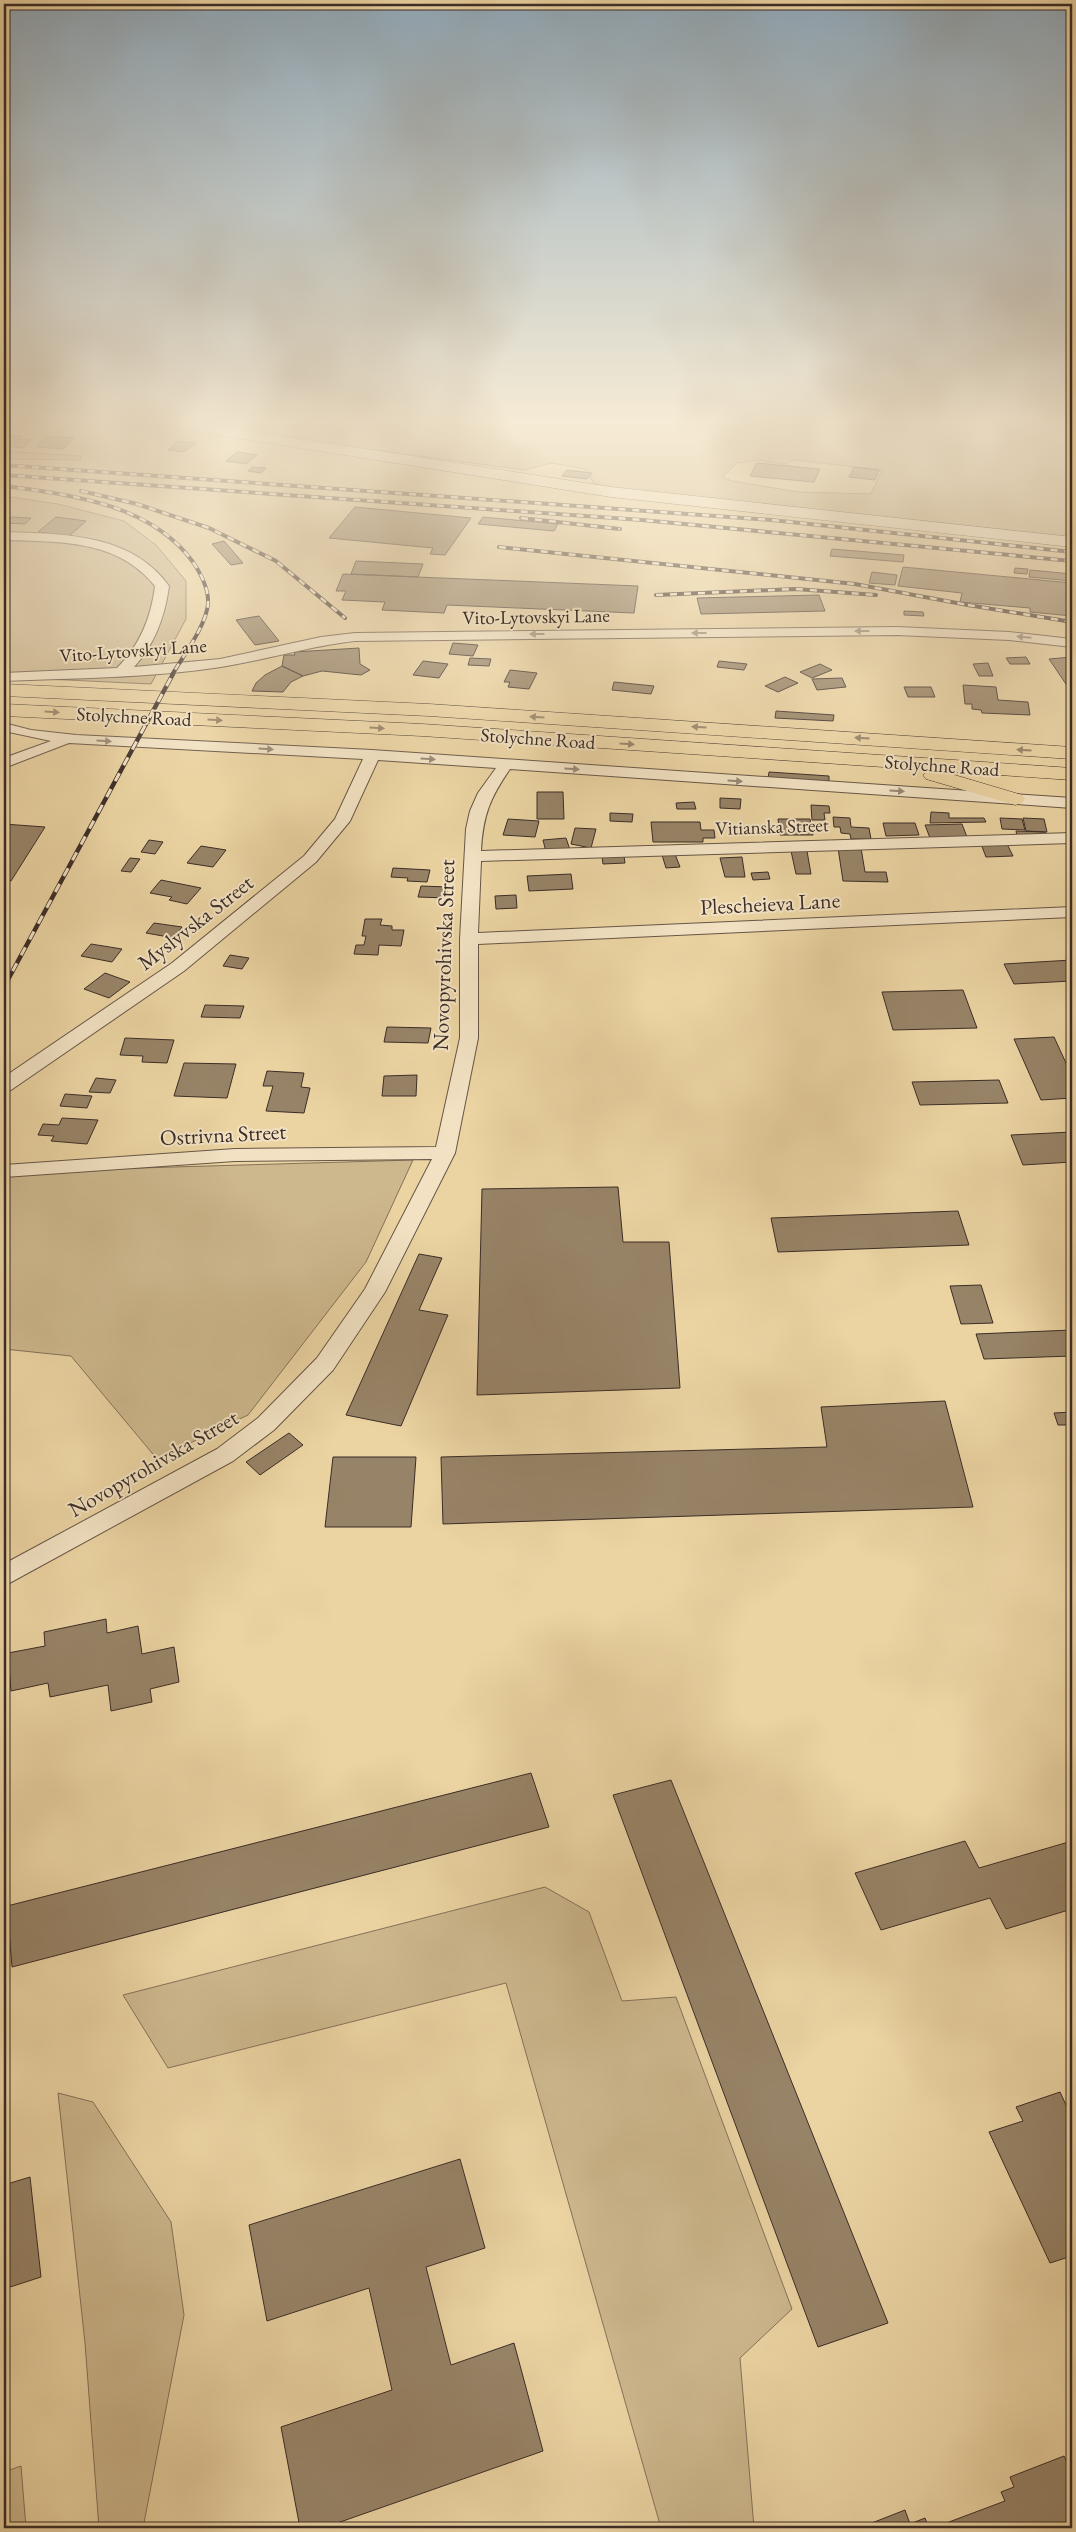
<svg xmlns="http://www.w3.org/2000/svg" width="1076" height="2532" font-family="'EB Garamond',serif">
  <style>
    .green { fill: #cdb78d; stroke: #84725a; fill-rule: evenodd }
    .building { fill: #978367; stroke: #3b2d27 }
    .lines { fill: none; stroke-linecap: round; stroke-linejoin: round }
    .street-casing { stroke: #675646; stroke-width: 2 }
    .secondary-casing { stroke: #3b2d27; stroke-width: 1 }
    .highway-casing { stroke: #3b2d27; stroke-width: 1 }
    .street { fill: #f2e2c3; fill-rule: evenodd }
    .secondary { fill: #f2e2c3; fill-rule: evenodd }
    .highway { fill: #ebd3a2; fill-rule: evenodd }
    .rail-far1-casing { stroke: #3b2d27; stroke-width: 4 }
    .rail-casing { stroke: #3b2d27; stroke-width: 4.5 }
    .rail-far1 { stroke: #f2e2c3; stroke-width: 2.5; stroke-dasharray: 7; stroke-linecap: butt }
    .rail { stroke: #f2e2c3; stroke-width: 3; stroke-dasharray: 9; stroke-linecap: butt }
    .oneway { fill: #968875 }
    .oneway2 { fill: #938064 }
    .labels { text-anchor: middle; stroke-width: 4; stroke-linejoin: round; paint-order: stroke }
    .far-street-label { font-size: 19px; fill: #3b2d27; stroke: #f2e2c3 }
    .street-label { font-size: 22px; fill: #3b2d27; stroke: #f2e2c3 }
  </style>
  <rect width="100%" height="100%" fill="#ebd3a2"/>
  <filter id="stains"><feTurbulence type="fractalNoise" baseFrequency=".004" numOctaves="4"/><feColorMatrix values="0 0 0 0 .2 0 0 0 0 .09 0 0 0 0 .02 0 0 0 .5 -.17"/></filter>
  <radialGradient id="worn" r=".72"><stop offset=".6" stop-color="#630" stop-opacity="0"/><stop offset="1" stop-color="#630" stop-opacity=".3"/></radialGradient>
  <path class="green" d="M204,425H1072V541L651,495L594,484L586,469L551,463L524,470L269,436ZM757,460L784,464L794,460L882,470L871,494L798,492L732,481L722,477L737,463Z
    M4,451L80,456L81,460L4,459Z
    M4,496L58,504L124,521L156,545L186,581V619L151,684L4,677Z
    M413,1160L366,1262L248,1415L157,1459L71,1356L4,1349V1172Z
    M545,1887L589,1912L622,2001L676,1997L792,2309L740,2358L754,2528H661L506,1983L168,2068L123,1995Z
    M58,2093L93,2102L171,2222L184,2315L143,2528H99L85,2343Z
    M21,2466L26,2528H4V2472Z"/>
  <path class="building" d="M4,435L23,436L20,439L31,440L23,448L4,446Z
    M47,436L74,438L63,449L36,447Z
    M179,441L196,443L184,452L168,450Z
    M237,452L257,455L246,464L226,461Z
    M757,463L820,469L814,482L750,476Z
    M252,467L266,468L261,473L248,471Z
    M854,467L879,470L875,480L849,477Z
    M567,470L592,473L587,479L562,476Z
    M355,507L471,518L445,555L430,554L433,548L329,538Z
    M12,517L31,518L25,524L6,523Z
    M56,517L86,521L69,536L38,532Z
    M483,517L558,524L554,531L478,524Z
    M224,541L243,563L231,565L212,544Z
    M832,549L904,555L903,562L830,556Z
    M356,561L423,564L418,577L351,574Z
    M903,567L1072,583V616L1030,612V608L960,602L962,593L898,586Z
    M1015,568L1028,569L1027,574L1014,573Z
    M1030,570L1072,574V581L1029,577Z
    M872,572L897,575L895,585L869,583Z
    M343,574L638,586L634,613L447,605L444,613L382,610L385,602L342,600L346,591H336Z
    M819,595L825,611L701,614L697,598Z
    M904,611L923,612L924,616L904,615Z
    M259,616L279,641L255,645L236,620Z
    M453,643L478,645L473,656L449,654Z
    M359,648L360,664L370,670L361,675L322,671L303,676L282,666L284,655H295L294,652Z
    M1026,657L1030,664H1010L1006,658Z
    M1072,657V693L1049,659Z
    M470,658L491,659L489,666L468,665Z
    M423,661L448,664L439,678L413,675Z
    M719,661L747,664L744,670L717,667Z
    M988,663L993,676H979L973,664Z
    M820,664L832,670L812,678L800,672Z
    M282,666L303,676L291,682L283,692L252,691L256,683L265,675Z
    M510,670L537,673L529,689L508,687L510,682H504Z
    M785,677L798,683L778,692L765,686Z
    M842,678L846,687L817,690L812,679Z
    M614,682L654,686L651,694L612,690Z
    M963,685L996,687L998,700L1028,702L1030,715L982,713L981,710L972,709V704H965Z
    M904,687H931L935,697H908Z
    M776,711L834,715L833,721L775,718Z
    M769,772L829,776V783L768,779Z
    M537,792H563L564,819H537Z
    M720,798L741,799L740,809L720,808Z
    M694,802L696,809H677L676,803Z
    M811,805L829,806L830,813H824L825,820H812Z
    M931,812L949,813V818H984L986,822L930,823Z
    M610,813L633,814L632,822L610,821Z
    M833,817L850,818L851,827L869,828L871,839H851L850,834L841,833L840,827H834Z
    M1000,818L1022,819L1025,830L1002,829Z
    M1023,818L1044,819L1047,832L1026,831Z
    M508,819L539,821L535,837L503,835Z
    M778,819H810L813,835H780Z
    M651,822H700L701,830H714L715,838H703V842H653Z
    M883,823H915L919,835L886,836Z
    M4,824L45,827L11,881H4Z
    M962,824L967,837L930,838L925,825Z
    M575,828L596,829L591,848L571,844Z
    M1016,831L1045,832L1046,837L1017,836Z
    M566,838L570,850L546,852L543,840Z
    M149,840L163,842L155,854L141,852Z
    M981,844H1007L1013,856L986,857Z
    M201,846L226,850L213,867L187,863Z
    M838,848H861L865,872H886L888,882L843,881Z
    M791,851H807L811,874H796Z
    M675,854L680,867L666,868L662,855Z
    M624,856L625,863L603,864L602,857Z
    M742,857L745,877H725L720,858Z
    M130,858L140,859L131,872L121,871Z
    M393,868L430,870L427,882L407,881L408,878L391,877Z
    M768,872L770,879L753,880L751,873Z
    M571,874L573,889L529,891L527,876Z
    M161,880L201,888L187,904L169,900L172,897L150,893Z
    M421,886L448,887L446,898L418,897Z
    M516,895L517,908L496,909L495,896Z
    M365,919H382L380,925L392,926V930H404L401,946L379,945L378,955L354,954L356,945H364L366,936H362Z
    M154,923L182,927L174,938L146,933Z
    M91,944L122,949L112,962L81,956Z
    M230,955L249,958L242,969L223,966Z
    M1072,960V981L1014,984L1004,964Z
    M105,973L130,982L109,998L84,989Z
    M963,990L977,1028L893,1030L882,992Z
    M205,1005L244,1006L240,1018L201,1017Z
    M387,1027L431,1028L428,1043L384,1042Z
    M1054,1037L1072,1076V1098L1041,1100L1014,1039Z
    M125,1038L174,1040L167,1063L142,1062L143,1056L120,1055Z
    M184,1063L236,1064L227,1098L174,1096Z
    M267,1071L304,1073L301,1087L310,1088L304,1113L266,1111L273,1086H263Z
    M417,1075L416,1096H382L384,1076Z
    M96,1078L116,1080L110,1093L89,1092Z
    M999,1080L1008,1103L920,1105L912,1082Z
    M65,1094L92,1096L87,1108L60,1106Z
    M62,1118L98,1120L87,1144L51,1141L54,1136L38,1135L43,1124L59,1125Z
    M1072,1132V1162L1023,1165L1011,1135Z
    M618,1187L623,1242H669L680,1388L477,1395L482,1189Z
    M958,1211L969,1245L778,1252L771,1218Z
    M419,1254L442,1258L419,1310L448,1315L401,1426L346,1415Z
    M981,1285L993,1323L961,1324L950,1286Z
    M1072,1330V1356L984,1359L976,1334Z
    M945,1401L973,1507L443,1524L441,1457L827,1447L821,1407Z
    M1072,1412V1425H1058L1054,1413Z
    M289,1433L303,1445L260,1475L246,1462Z
    M333,1457H416L411,1527H325Z
    M106,1619L107,1633L138,1626L142,1654L174,1647L179,1682L150,1689L152,1702L111,1711L108,1685L50,1697L48,1683L11,1691L8,1653L45,1646L44,1632Z
    M531,1773L549,1827L12,1967L7,1906Z
    M671,1780L888,2323L818,2347L613,1795Z
    M965,1841L979,1868L1072,1841V1909L1006,1929L990,1898L881,1930L855,1873Z
    M1060,2092L1072,2118V2256L1050,2263L989,2132L1023,2121L1016,2107Z
    M460,2159L485,2248L426,2267L451,2365L514,2343L543,2451L323,2528H300L281,2427L392,2390L369,2288L267,2321L249,2225Z
    M30,2177L41,2277L4,2289V2185Z
    M1064,2456L1071,2470L1072,2469V2528H933L1005,2501L1001,2492L1014,2487L1010,2477Z
    M905,2510L910,2524L925,2518L929,2528H859Z"/>
  <g class="lines">
    <defs>
      <path id="street" d="M4,532C63,534 131,533 169,586C165,616 155,644 134,667L220,659L321,637L355,633L897,627L1009,632L1072,639V647L1009,640L897,635L355,641C309,646 266,660 221,667C149,678 76,678 4,681V673L117,668C140,645 151,618 155,586C117,539 60,542 4,540Z
        M4,723L31,730L76,735L372,750L1072,798V808L510,769C490,798 483,815 481,851L1072,833V843L481,861L478,933L1072,907V917L478,944V1038L455,1153L385,1292L333,1370L274,1430L233,1461L4,1586V1564L217,1449L258,1418L317,1358L365,1289L432,1159L235,1161L4,1177V1165L235,1149L436,1147L460,1038V939L466,829L470,811L478,793L496,768L378,760L350,821L316,862L184,971L11,1090L4,1092V1077L172,963L304,856L335,819L363,759L69,743L4,768V758L51,741L4,731Z"/>
      <path id="secondary" d="M173,425H211L611,487L1072,537V547L611,497L180,429Z"/>
      <path id="highway" d="M4,684L429,704L1072,747V759L429,716L4,696Z
        M4,704L422,724L1072,768V780L941,771L1022,795L1025,799L1022,803L1015,805L926,779L923,775L928,770L422,736L4,716Z"/>
    </defs>
    <use href="#street" class="street-casing"/>
    <use href="#secondary" class="secondary-casing"/>
    <use href="#highway" class="highway-casing"/>
    <use href="#street" class="street"/>
    <use href="#secondary" class="secondary"/>
    <use href="#highway" class="highway"/>
    <defs>
      <path id="rail-far1" d="M4,465L772,520L1072,552
        M4,475L642,520L1072,561
        M4,486C70,495 150,503 193,562C201,574 209,589 208,604C206,626 183,656 172,675
        M81,491L137,504L209,528L276,561L345,618
        M521,518L620,529
        M499,547L855,584L973,606
        M656,595L796,589L876,595
        M968,605L1072,622"/>
      <path id="rail" d="M4,987L173,674"/>
    </defs>
    <use href="#rail-far1" class="rail-far1-casing"/>
    <use href="#rail" class="rail-casing"/>
    <use href="#rail-far1" class="rail-far1"/>
    <use href="#rail" class="rail"/>
  </g>
  <defs><path id="oneway-solid" d="M-6-.8H1V-3.2L6.5 0L1 3.2V.8H-6Z" transform="scale(1.25)"/></defs>
  <g class="oneway">
    <use href="#oneway-solid" transform="translate(862 631) rotate(180)"/>
    <use href="#oneway-solid" transform="translate(699 633) rotate(180)"/>
    <use href="#oneway-solid" transform="translate(537 634) rotate(180)"/>
    <use href="#oneway-solid" transform="translate(1024 637) rotate(-175)"/>
    <use href="#oneway-solid" transform="translate(104 741) rotate(3)"/>
    <use href="#oneway-solid" transform="translate(266 749) rotate(3)"/>
    <use href="#oneway-solid" transform="translate(428 759) rotate(4)"/>
    <use href="#oneway-solid" transform="translate(572 769) rotate(4)"/>
    <use href="#oneway-solid" transform="translate(735 781) rotate(4)"/>
    <use href="#oneway-solid" transform="translate(897 791) rotate(4)"/>
  </g>
  <g class="oneway2">
    <use href="#oneway-solid" transform="translate(52 712) rotate(3)"/>
    <use href="#oneway-solid" transform="translate(537 717) rotate(-176)"/>
    <use href="#oneway-solid" transform="translate(215 720) rotate(3)"/>
    <use href="#oneway-solid" transform="translate(699 727) rotate(-176)"/>
    <use href="#oneway-solid" transform="translate(377 728) rotate(3)"/>
    <use href="#oneway-solid" transform="translate(862 738) rotate(-176)"/>
    <use href="#oneway-solid" transform="translate(627 744) rotate(4)"/>
    <use href="#oneway-solid" transform="translate(1024 750) rotate(-176)"/>
  </g>
  <linearGradient id="sky" x2="0" y2="1"><stop stop-color="#91aabb"/><stop offset="0.54" stop-color="#f6ebd5"/><stop offset="1" stop-color="#f6ebd5" stop-opacity="0"/></linearGradient>
  <rect width="1076" height="780" fill="url(#sky)"/>
  <g class="labels">
    <g class="far-street-label">
      <text transform="translate(536 616) rotate(-1)" y="7">Vito-Lytovskyi Lane</text>
      <text transform="translate(133 650) rotate(-4)" y="7">Vito-Lytovskyi Lane</text>
      <text transform="translate(134 716) rotate(3)" y="7">Stolychne Road</text>
      <text transform="translate(538 738) rotate(4)" y="7">Stolychne Road</text>
      <text transform="translate(942 765) rotate(4)" y="7">Stolychne Road</text>
      <text transform="translate(772 826) rotate(-2)" y="7">Vitianska Street</text>
    </g>
    <g class="street-label">
      <text transform="translate(770 903) rotate(-3)" y="8">Plescheieva Lane</text>
      <text transform="translate(195 922) rotate(-38)" y="8">Myslyvska Street</text>
      <text transform="translate(443 955) rotate(-88)" y="8">Novopyrohivska Street</text>
      <text transform="translate(223 1134) rotate(-3)" y="8">Ostrivna Street</text>
      <text transform="translate(153 1463) rotate(-30)" y="8">Novopyrohivska Street</text>
    </g>
  </g>
  <rect width="1076" height="2532" fill="none" stroke="#ebd3a2" stroke-width="20"/>
  <rect x="5" y="5" width="1066" height="2522" fill="none" stroke="#3b2d27" stroke-width="2.5"/>
  <rect x="10" y="10" width="1056" height="2512" fill="none" stroke="#3b2d27"/>
  <rect width="100%" height="100%" filter="url(#stains)"/>
  <rect width="100%" height="100%" fill="url(#worn)"/>
</svg>
